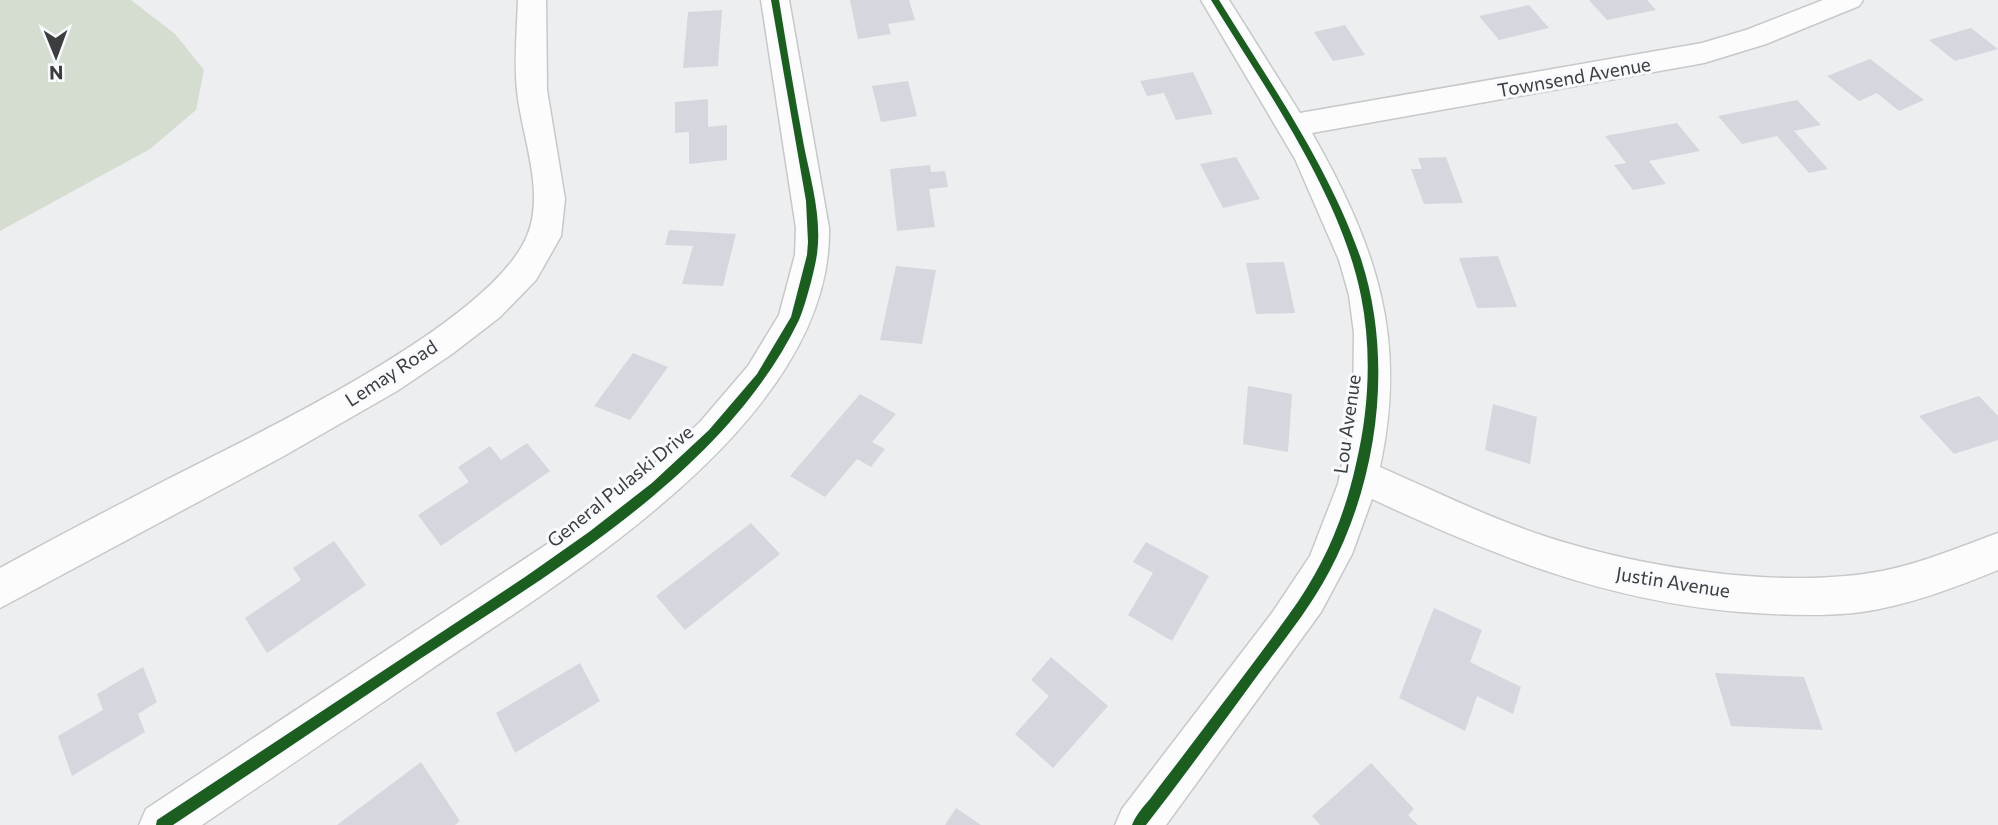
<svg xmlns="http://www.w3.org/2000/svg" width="1998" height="825" font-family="Commissioner,sans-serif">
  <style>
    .green { fill: #d5ddd0 }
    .building { fill: #d5d7df }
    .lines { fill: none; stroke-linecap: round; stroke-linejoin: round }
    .minor-casing { stroke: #c6c8c9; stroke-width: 3 }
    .minor { fill: #fcfcfd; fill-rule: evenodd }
    .cycleway-casing { stroke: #f9fafe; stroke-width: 5 }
    .cycleway { fill: #1b5e20; fill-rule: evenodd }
    .labels { text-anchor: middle; stroke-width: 6; stroke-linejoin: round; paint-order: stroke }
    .street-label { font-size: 19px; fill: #3c3d3f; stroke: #f9fafe }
  </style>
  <rect width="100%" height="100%" fill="#eceef0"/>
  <path class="green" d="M0,0H131L175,34L204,70L196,110L150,149L0,231Z"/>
  <path class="building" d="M850,0H909L915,20L888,24L891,34L858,39Z
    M1589,0H1647L1656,10L1607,20Z
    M1529,5L1549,28L1499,40L1479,16Z
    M722,10L718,66L683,68L688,12Z
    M1345,25L1365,55L1333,61L1314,32Z
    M1971,28L1998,49L1955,61L1929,40Z
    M1870,59L1924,100L1899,111L1877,93L1859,101L1827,76Z
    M1193,72L1213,114L1176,120L1164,93L1147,96L1140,81Z
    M908,81L917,116L881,122L872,86Z
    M708,99V127L727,125V160L689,164V132L675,133V102Z
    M1797,100L1821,125L1794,131L1828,169L1809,173L1777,136L1742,144L1718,116Z
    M1677,123L1700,151L1649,161L1666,184L1633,190L1614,165L1626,163L1605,136Z
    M1236,157L1260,199L1223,208L1200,164Z
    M1446,157L1463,203L1424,204L1411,169H1422L1418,158Z
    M930,165L931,172L945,171L948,187L929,189L935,227L897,231L890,169Z
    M669,230L736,234L723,286L682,284L693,246L665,245Z
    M1498,256L1517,307L1477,308L1459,258Z
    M1284,262L1295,313L1256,314L1246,263Z
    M896,266L936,270L922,344L880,340Z
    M633,353L668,367L630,420L594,406Z
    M1248,386L1292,394L1288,452L1243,444Z
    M860,394L896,414L872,442L885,449L871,467L857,459L825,497L790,476Z
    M1979,396L1998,416V440L1954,454L1919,416Z
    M1493,404L1537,417L1530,464L1485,450Z
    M527,443L550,471L441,546L418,515L469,482L458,467L490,446L501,460Z
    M751,523L780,554L685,630L656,596Z
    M334,541L366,585L267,653L245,618L301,580L293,568Z
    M1146,542L1209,576L1172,641L1128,615L1153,573L1133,562Z
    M1434,608L1482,630L1470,662L1521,687L1513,714L1477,696L1465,731L1399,698Z
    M1051,657L1108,706L1053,768L1015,734L1049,696L1031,680Z
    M580,663L600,701L515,753L496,713Z
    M143,667L157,702L138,714L145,732L72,776L58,736L103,710L97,694Z
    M1715,673L1804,677L1823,730L1731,726Z
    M421,762L460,821L455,825H337Z
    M1371,763L1414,809L1408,815L1418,825H1320L1312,816Z
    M956,808L981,825H945Z"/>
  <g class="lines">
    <defs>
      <path id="minor" d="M518,0H546L547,90L565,199L561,236L536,280L500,317L452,354L397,391L282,457L0,608V568C56,537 112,508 168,479C256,434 490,324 527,236C546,191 521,135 517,90C514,60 517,30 518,0Z
        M761,0H789L829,228C833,419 569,576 430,670C354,722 278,774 202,825H139L146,809L579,523L642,475L700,422L748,366L779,315L795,255L796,228Z
        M1201,0H1229L1300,113L1702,43L1746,30L1823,0H1863L1859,6L1766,44L1704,63L1312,133C1376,246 1408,337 1380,467C1435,491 1489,518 1547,537C1643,568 1782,590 1882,571C1922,563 1960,547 1998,533V570C1954,588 1909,605 1862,612C1822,617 1780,615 1740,612C1603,600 1495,556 1372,499L1352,554L1321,612L1166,825H1115L1122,809L1272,613L1310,556L1338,484L1353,409L1354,333L1349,295L1339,260L1295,159Z"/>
    </defs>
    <use href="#minor" class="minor-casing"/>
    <use href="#minor" class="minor"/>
    <defs>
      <path id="cycleway" d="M771,0H779C787,49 795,98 804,146C811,181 822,218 817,254C815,269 805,307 799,320C726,471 555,570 420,659C338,714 256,770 173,825H156L157,820L525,577L589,532L652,483L709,430L757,374L791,317L807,255L808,242L806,201Z
        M1211,0H1219C1270,83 1329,166 1361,259C1394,360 1378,480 1329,572C1310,608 1284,640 1260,672C1222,724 1185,775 1146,825H1132C1136,815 1143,807 1150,799C1159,787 1169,774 1179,761C1216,712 1254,663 1290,613C1323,568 1344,519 1356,464C1369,410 1372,351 1361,296C1341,195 1265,88 1211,0Z"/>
    </defs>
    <use href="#cycleway" class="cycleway-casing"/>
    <use href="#cycleway" class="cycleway"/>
  </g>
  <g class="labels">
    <g class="street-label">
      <text transform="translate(1574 77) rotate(-10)" y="7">Townsend Avenue</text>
      <text transform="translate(391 373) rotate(-33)" y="7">Lemay Road</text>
      <text transform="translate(1347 424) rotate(-82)" y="7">Lou Avenue</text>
      <text transform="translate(620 486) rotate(-39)" y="7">General Pulaski Drive</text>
      <text transform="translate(1673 582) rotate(9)" y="7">Justin Avenue</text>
    </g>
  </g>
  <g transform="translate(56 56) rotate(179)" stroke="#f9fafe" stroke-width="5" paint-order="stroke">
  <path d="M0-5L12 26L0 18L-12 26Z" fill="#3c3d3f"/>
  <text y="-10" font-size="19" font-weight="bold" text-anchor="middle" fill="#3c3d3f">N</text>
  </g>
</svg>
